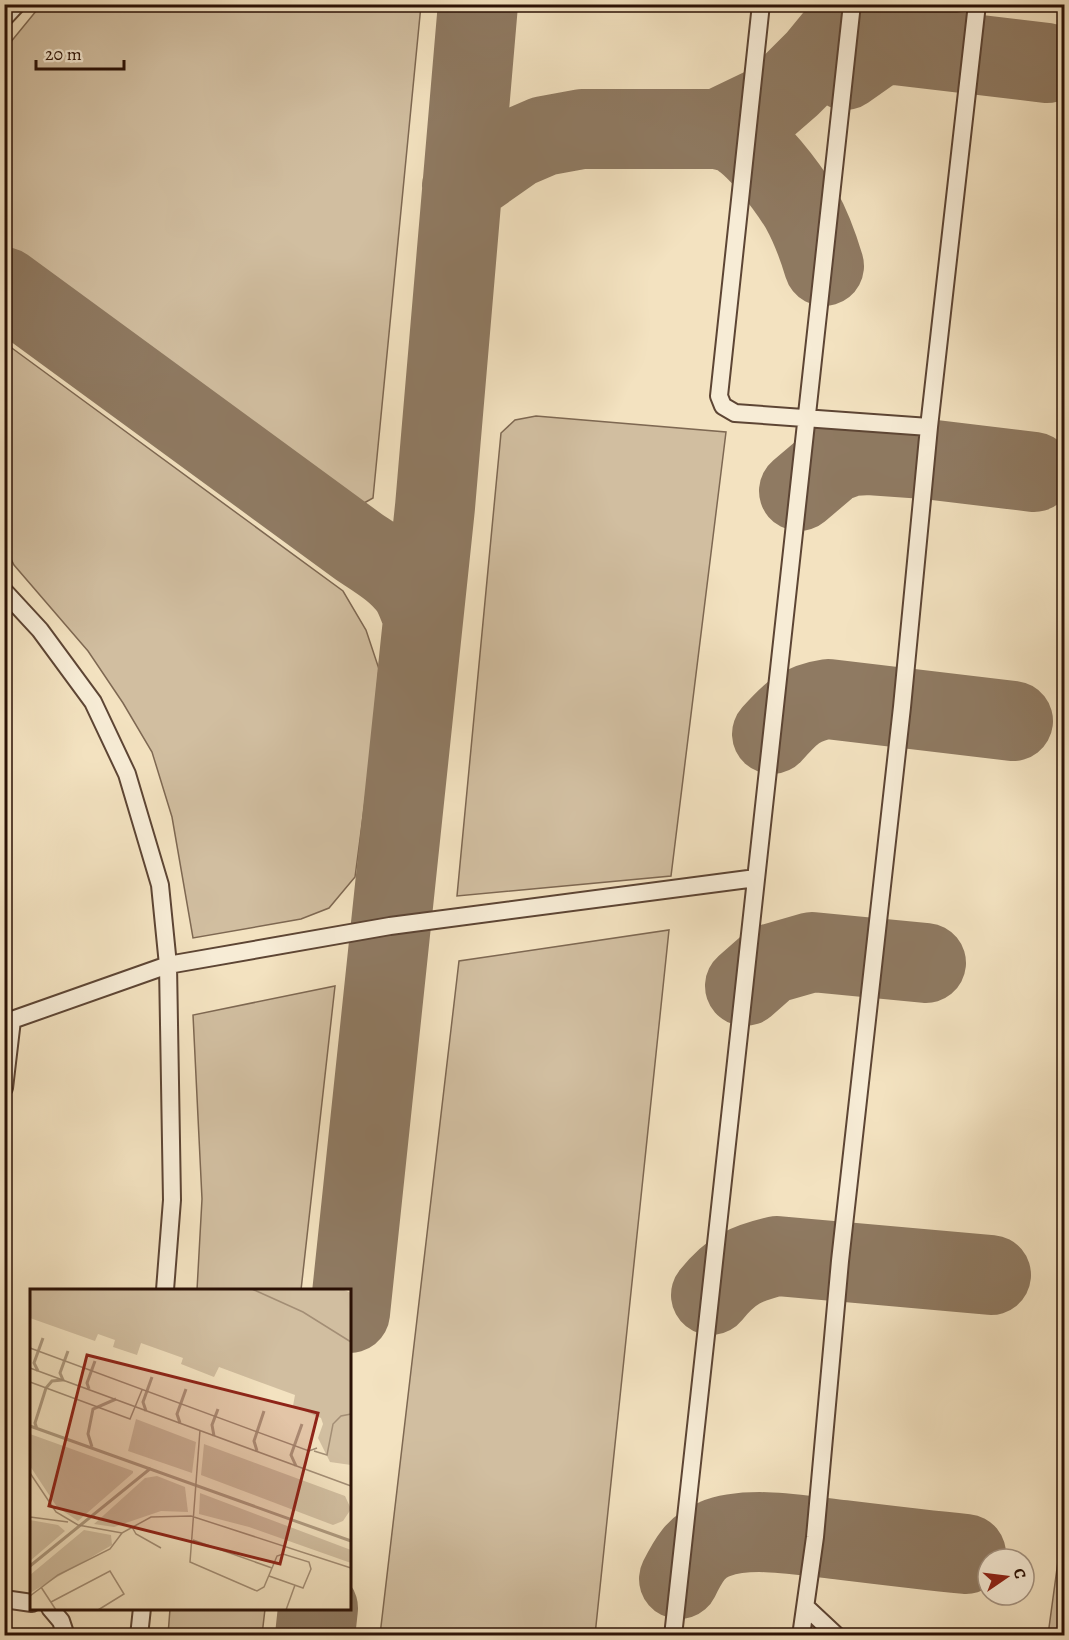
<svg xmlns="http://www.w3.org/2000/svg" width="1069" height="1640" font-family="Alegreya,serif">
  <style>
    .green { fill: #d1bea0; stroke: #7e6852; stroke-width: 1.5 }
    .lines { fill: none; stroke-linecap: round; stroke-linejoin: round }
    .taxiway { stroke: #8f7a62; stroke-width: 80 }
    .service-casing { stroke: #5d4534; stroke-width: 20 }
    .service { stroke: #f7ecd6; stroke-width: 16 }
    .inset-river { fill: none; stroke: #af9b80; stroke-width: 3 }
    .inset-road { fill: none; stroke: #a38e75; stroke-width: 1.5 }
    .view { fill: #8f2418; fill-opacity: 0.15; stroke: #8f2418; stroke-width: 3 }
    .inset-edge { fill: none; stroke: #2b1105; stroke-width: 3 }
  </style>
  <rect width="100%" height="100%" fill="#f3e2c0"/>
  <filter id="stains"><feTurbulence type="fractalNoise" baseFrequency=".00333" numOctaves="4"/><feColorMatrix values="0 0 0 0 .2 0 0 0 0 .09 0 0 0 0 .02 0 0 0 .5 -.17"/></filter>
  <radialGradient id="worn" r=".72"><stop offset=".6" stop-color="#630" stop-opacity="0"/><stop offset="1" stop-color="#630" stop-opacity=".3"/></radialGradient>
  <path class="green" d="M41,5H421L373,498L357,507L5,257V49Z
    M5,343L343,591L366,630L379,669L369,771L355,877L329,908L301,919L193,938L172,817L152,752L123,703L88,651L14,565L5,547Z
    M536,416L726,432L671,876L457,896L501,433L515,420Z
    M669,930L595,1635H380L459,961Z
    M335,986L301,1290H197L202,1199L193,1015Z
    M1064,1517V1635H1048Z
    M170,1609H265L262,1635H168Z"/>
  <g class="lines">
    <path class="taxiway" d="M845,70L872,51L887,44L1047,63
      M718,129L768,105L791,85L817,59L840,31L851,4
      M462,186L516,148L544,136L582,129H718C723,131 728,131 732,133C754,141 789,189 801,209C811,227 818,246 824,266
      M4,287L359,547C377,559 398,571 411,590C416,598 419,608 423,617
      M799,491L832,463L851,456L869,455L926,459L1034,472
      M772,734C790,714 800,703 828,699L1013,721
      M745,986L770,964L812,952L926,963
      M711,1295C731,1270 746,1263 777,1256L991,1275
      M350,1313L435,507L478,4
      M679,1579C688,1561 696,1546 715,1539C749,1525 806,1536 843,1540C884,1545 925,1550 966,1554
      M315,1636L318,1608"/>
    <defs>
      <path id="service" d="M761,4L719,396L723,406L735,413L929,427
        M4,18L17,4
        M4,591L40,630L93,702L127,774L160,885L168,965L172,1200L165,1290
        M4,1020H12L168,965L390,926L756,878
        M4,1088L12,1020
        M4,1599L32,1603
        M806,1607L837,1636
        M50,1608L61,1621L66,1636
        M139,1636L142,1608
        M673,1636L852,4
        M801,1636L815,1537L840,1261L902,707L929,427L977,4"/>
    </defs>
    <use href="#service" class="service-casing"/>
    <use href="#service" class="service"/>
  </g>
  <g transform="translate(30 1289)">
    <rect width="321" height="321" fill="#f3e2c0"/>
    <path d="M0,0H312L321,4V176L300,173L288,149L293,135L291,129L263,117L265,106L189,78L184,88L151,75L153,69L111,54L107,66L83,58L85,51L68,45L65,52L0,29ZM106,130L166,153L162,184L98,162ZM0,145L103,182V184L48,232L27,218L0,177ZM174,155L315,207L321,220L313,232L303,236L171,186ZM127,187L155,198L158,223L131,222L84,238L64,235L115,189ZM170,204L321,261V274L219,238L169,225ZM0,231L28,236L35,242L0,272ZM54,241L81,246L82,256L0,304V286Z" fill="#d1bea0"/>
    <path class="inset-river" d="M8,82L4,74L13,49M59,100L57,94L65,72M116,122L113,113L122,88M150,134L147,125L156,100M0,137L321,252M7,140L5,134L16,99L22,92L33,91L30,84L38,62M184,147L182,136L188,120M62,158L58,145L63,120L86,110M227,162L224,152L234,122M266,177L261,166L272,135M0,277L121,179"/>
    <path class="inset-road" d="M222,0L273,23L321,53M0,59L279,162L287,159M0,79L321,197M0,93L100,130L112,101M284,162L297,166L303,135L311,127L321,125M0,184L26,223L48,236L92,244L121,228L161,227L321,279M0,228L38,233M102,238L106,245L131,259M163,251L242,279L234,298L227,302L160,273L170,141M239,287L273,299L281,280L279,273L253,265L247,267L242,279M11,298L26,321M0,307L28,286L80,260L92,244M21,313L80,282L94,305L68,321M256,321L265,296"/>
    <path class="view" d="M57,66L288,124L250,275L19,217Z"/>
    <rect width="321" height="321" class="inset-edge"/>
  </g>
  <rect width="1069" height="1640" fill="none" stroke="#f3e2c0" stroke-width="24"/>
  <rect x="6" y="6" width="1057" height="1628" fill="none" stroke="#2b1105" stroke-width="3"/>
  <rect x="12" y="12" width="1045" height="1616" fill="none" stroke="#2b1105" stroke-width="1.5"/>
  <g transform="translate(1006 1577) rotate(76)"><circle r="28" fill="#f7ecd6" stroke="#a59482" stroke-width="1.5"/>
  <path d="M0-4.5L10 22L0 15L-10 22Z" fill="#8f2418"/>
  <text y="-9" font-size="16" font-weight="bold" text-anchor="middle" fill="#2b1105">С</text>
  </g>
  <path d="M36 60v9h88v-9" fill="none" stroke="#2b1105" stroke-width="3"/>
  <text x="45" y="60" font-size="18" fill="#2b1105" stroke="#f7ecd6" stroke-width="4.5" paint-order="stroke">20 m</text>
  <rect width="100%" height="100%" filter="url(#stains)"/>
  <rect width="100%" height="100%" fill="url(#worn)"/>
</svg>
